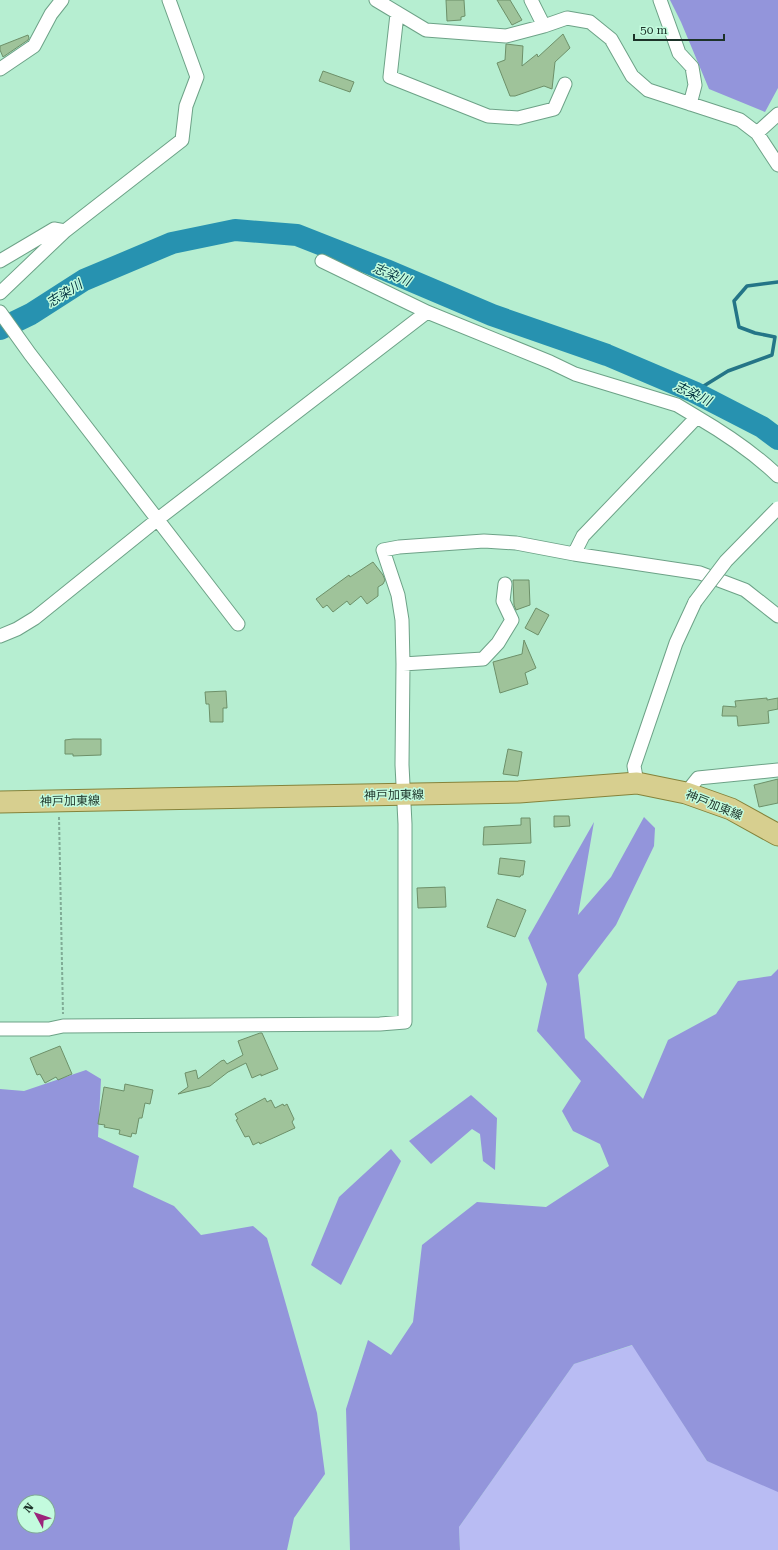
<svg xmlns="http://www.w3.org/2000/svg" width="778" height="1550" font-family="'Roboto Serif','Noto Sans JP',serif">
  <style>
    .green { fill: #b9bcf3 }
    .forest { fill: #9395db; fill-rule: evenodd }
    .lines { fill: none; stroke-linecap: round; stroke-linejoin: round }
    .stream { stroke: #247587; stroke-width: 3.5 }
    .river { stroke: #2792b0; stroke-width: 22 }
    .building { fill: #9fc39a; stroke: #6d9069 }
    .minor-casing { stroke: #6da287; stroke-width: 15 }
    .primary-casing { stroke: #85833b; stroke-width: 23 }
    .path { stroke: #80ac96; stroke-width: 2; stroke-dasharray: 3 2; stroke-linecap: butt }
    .minor { stroke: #fff; stroke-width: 13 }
    .primary { stroke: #d7cf8f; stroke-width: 21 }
    .minor-bridge-casing { stroke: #6da287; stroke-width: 15; stroke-linecap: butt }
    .minor-bridge { stroke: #fff; stroke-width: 13 }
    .labels { text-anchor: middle; stroke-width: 3; stroke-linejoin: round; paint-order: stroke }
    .street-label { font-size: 12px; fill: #1c3228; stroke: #c3fbde }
    .water-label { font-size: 13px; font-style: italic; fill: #043441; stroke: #c3fbde }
  </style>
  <rect width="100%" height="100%" fill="#b6eed1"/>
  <path class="green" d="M633,1345L707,1461L778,1486V1550H460L459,1527L574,1364Z"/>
  <path class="forest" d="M670,0H778V88L765,112L709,89L681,22Z
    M644,817L655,828L654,846L616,925L578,975L585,1038L643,1099L668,1040L716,1014L738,981L771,976L778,969V1492L707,1461L632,1345L574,1364L459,1527L460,1550H350L346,1409L368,1340L391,1355L413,1322L422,1245L477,1202L546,1207L609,1166L600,1144L573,1131L562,1111L581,1081L537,1031L547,984L528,938L594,822L578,915L611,877Z
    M86,1070L101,1079L98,1137L139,1156L133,1187L174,1206L201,1235L253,1226L267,1238L317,1413L325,1474L294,1518L287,1550H0V1089L24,1091ZM24,1502H48V1526H24Z
    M471,1095L497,1118L495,1170L483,1161L480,1134L472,1129L431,1164L409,1141Z
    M391,1149L401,1161L341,1285L311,1265L339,1197Z"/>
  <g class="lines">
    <path class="stream" d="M694,392L728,371L772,355L775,337L755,333L739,327L734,301L747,286L778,282"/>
    <path class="river" d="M0,329L31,314L84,280L172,243L235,230L297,235L386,270L492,315L607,355L694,392L762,427L778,439"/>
  </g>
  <path class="building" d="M446,0H464L465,16L461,17V20L447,21Z
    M497,0H510L522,20L512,25Z
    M563,34L570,48L555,62L552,89L544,86L515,96H510L497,63L505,60L506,44L523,46L522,66L537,54L538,57Z
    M28,35L29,38L28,40L3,57L0,50V46Z
    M323,71L354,82L350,92L319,81Z
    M373,562L383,575L385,580L383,584L378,587V596L367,604L361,596L350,605L347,601L333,612L327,605L323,608L316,599L349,575L350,577Z
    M513,580H529L530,605L516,610L514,605Z
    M536,608L549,615L538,635L525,628Z
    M524,640L536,668L525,673L528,684L500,693L493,662L522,654Z
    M226,691L227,708H223V722H210L209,704H206L205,692Z
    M767,698V700L778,698V709L768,711L769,723L738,726L737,716H722L723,706L736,707L735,701Z
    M73,739H101V755L73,756V754H65V740Z
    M508,749L522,752L518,776L503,774Z
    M778,779V803L759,807L754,785Z
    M554,816H569L570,826L554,827Z
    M521,818H530L531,843L483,845L484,827L521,825Z
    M500,858L525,861L523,875H521L520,877L498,874Z
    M445,887L446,907L418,908L417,888Z
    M497,899L526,910L515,937L487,927Z
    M260,1033H262L278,1069L261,1076V1074L252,1078L246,1063L228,1072L210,1086L178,1094L188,1087L185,1073L196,1070L198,1079L221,1061L224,1060L227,1064L243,1055L238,1041Z
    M60,1046L72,1074L58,1080L56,1077L45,1083L40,1074L37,1075L30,1058Z
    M125,1084L153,1090L150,1104L145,1103L142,1118H139L136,1134L132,1133L131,1137L119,1134L120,1130L104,1127L105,1125L98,1124L104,1087L124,1091Z
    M265,1098L267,1102L271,1100L275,1108L283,1104L284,1106L287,1104L294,1119L292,1122L295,1128L260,1144L259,1142L253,1145L249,1136L245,1137L236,1120L238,1119L235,1114Z"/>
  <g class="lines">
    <defs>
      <path id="minor" d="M376,0L426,30L506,36L544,26L567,18L590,22L611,39L632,76L648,90L740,120L757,133L778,165
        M531,0L544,26
        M660,0L679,53L692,67L695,85L690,104
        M397,14L390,77L488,116L518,118L554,109L565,84
        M0,69L34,46L51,14L62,0
        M757,133L778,114
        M0,261L54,229L65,231
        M322,261L427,312
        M0,293L65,231L182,140L186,106L197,77L169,0
        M0,312L30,354L238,624
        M697,417C726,434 753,452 778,476
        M0,636L17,629L35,618L158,519L427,312L550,362L575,374L677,405L697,417L583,536L574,554
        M403,664L483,659L498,643L512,620L503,601L505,584
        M637,783L634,766L676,643L695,602
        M686,793L698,778L778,770
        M0,1029H49L63,1026L380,1024L405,1022V824L402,765L403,664L402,620L398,595L383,550L399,547L484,541L516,543L574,554L700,573L745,590L778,616"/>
      <path id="primary" d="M0,802L519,792L637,783L686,793L731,809L778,835"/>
    </defs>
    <use href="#minor" class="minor-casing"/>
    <use href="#primary" class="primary-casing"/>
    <path class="path" d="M59,817L63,1014"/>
    <use href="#minor" class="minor"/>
    <use href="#primary" class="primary"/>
    <defs>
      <path id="minor-bridge" d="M695,602L726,561L778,508"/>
    </defs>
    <use href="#minor-bridge" class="minor-bridge-casing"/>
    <use href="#minor-bridge" class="minor-bridge"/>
  </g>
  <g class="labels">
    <g class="street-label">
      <text transform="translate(394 795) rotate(-1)" y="4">神戸加東線</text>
      <text transform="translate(70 801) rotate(-1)" y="4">神戸加東線</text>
      <text transform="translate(714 805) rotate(22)" y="4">神戸加東線</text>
    </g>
    <g class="water-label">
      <text transform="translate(392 274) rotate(22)" y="5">志染川</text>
      <text transform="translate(64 293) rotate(-32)" y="5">志染川</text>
      <text transform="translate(693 393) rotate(25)" y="5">志染川</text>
    </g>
  </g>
  <g transform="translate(36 1514) rotate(310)"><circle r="19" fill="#c3fbde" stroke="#80ab95"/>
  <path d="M0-3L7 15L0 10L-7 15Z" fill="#9c237a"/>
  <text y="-6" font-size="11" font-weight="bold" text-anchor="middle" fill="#1c3228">N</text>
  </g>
  <path d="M634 34v6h90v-6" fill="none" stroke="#1c3228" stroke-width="2"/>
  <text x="640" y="34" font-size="12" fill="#1c3228" stroke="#c3fbde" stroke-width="3" paint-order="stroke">50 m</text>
</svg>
